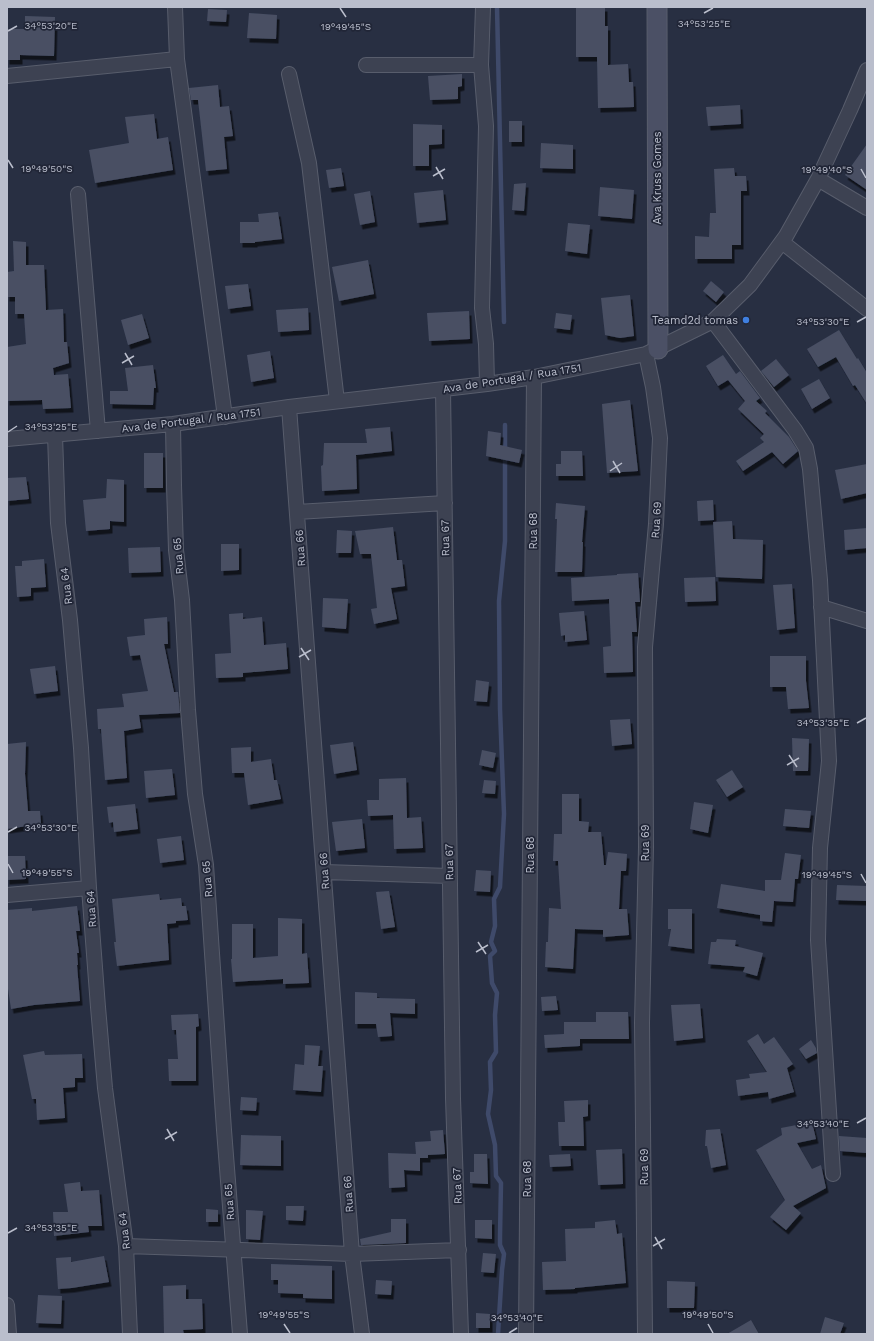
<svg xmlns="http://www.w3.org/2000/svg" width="874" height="1341" font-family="'Work Sans',sans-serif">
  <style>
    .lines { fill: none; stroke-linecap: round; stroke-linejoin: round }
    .stream { stroke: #3f4a6a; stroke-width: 4.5 }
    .building { fill: #484f64; filter: url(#shadow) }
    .street-casing { stroke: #585d6c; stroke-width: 16 }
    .secondary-casing { stroke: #585d6c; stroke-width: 21 }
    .street { stroke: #3d4252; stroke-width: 14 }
    .secondary { stroke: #4b5065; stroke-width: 19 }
    .ticks { fill: none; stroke: #babecc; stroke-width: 1.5 }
    .shop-dot { fill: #3f7fe0; stroke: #212637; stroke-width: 1.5 }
    .labels { text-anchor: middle; stroke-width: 3.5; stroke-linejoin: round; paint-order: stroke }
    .street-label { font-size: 11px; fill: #babecc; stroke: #212637 }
    .poi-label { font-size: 11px; fill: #babecc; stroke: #212637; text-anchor: end }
    .ticks-label { font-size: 10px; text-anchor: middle; fill: #babecc; stroke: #212637; stroke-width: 3.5; stroke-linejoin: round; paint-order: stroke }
  </style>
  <defs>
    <filter id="shadow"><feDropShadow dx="2.5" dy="4.5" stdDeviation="0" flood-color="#0009"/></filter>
  </defs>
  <rect width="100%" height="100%" fill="#282f42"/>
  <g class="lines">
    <path class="stream" d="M497,7L504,322
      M498,1334L502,1270L504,1254L500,1245V1236L501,1183L496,1176L495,1145L488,1114L491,1090L490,1062L496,1052L495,1015L497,993L492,983L490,956L495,951L491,942L495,926L494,899L500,887L504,814L500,709L499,601L505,541V425"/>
  </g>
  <path class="building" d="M576,7H605V26H608V65L628,64L629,82H633L634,107L598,108L597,57H576Z
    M208,9L227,10L226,22L207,21Z
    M249,13L277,15L276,39L247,38Z
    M25,16L55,17L54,56L20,55V60H7V29H25Z
    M462,74V86L458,87V99L430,100L428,76Z
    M218,85L220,107L229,106L233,136L224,137L227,169L206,171L198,100H191L189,88Z
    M740,105L741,124L708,126L706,107Z
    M154,114L157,139L168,137L173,170L95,183L89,150L129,143L125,117Z
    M509,121H522V142H509Z
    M413,124L442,125V144L429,145V166H413Z
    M541,143L573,145V169L540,168Z
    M867,144V190L845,175Z
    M341,168L344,186L329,188L326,170Z
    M734,168L735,176H746L747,191H741V245H732V259H695V236L709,237L710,213H716L714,169Z
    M526,183L524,211L512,210L514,184Z
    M600,187L634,190L632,219L598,216Z
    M443,190L446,220L417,223L414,193Z
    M370,191L375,222L360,225L354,194Z
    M278,212L282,239L255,242V243H240V222H259L258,214Z
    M568,223L590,225L587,254L565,251Z
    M13,241L26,242V265H44L46,310L63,309L64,342H67L69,363L53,368L54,375L68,374L71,408L43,409L42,400L7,401V347L26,344L24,314H15V297H7V272L14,271Z
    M368,260L374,294L339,301L332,267Z
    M711,281L724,292L716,302L703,291Z
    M248,284L251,306L228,309L225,286Z
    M630,295L634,336L620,338L605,335L601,298Z
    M308,308L309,330L278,332L276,310Z
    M469,311L470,339L429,341L427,313Z
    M556,313L572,315L570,330L554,328Z
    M142,314L149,338L128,345L121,320Z
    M839,330L857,359L858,358L867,373V404L855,385L853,386L836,357L818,367L807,349Z
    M270,351L274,378L251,382L247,355Z
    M723,355L736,374L740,371L760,398L756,401L767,411L765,413L789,437L798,451L783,464L772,452L743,471L736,461L764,442L760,438L764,434L738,409L745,401L728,380L718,386L706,366Z
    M776,359L789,375L774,387L761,371Z
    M153,365L156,388H154L153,405L110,404V391H128L125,368Z
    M819,379L830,398L812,409L801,389Z
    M630,400L638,471L607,473L602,404Z
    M390,427L392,451L356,455L357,489L322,491L321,466L323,465L324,443H367L365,429Z
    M488,431L501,433L500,445L522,450L519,463L486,456Z
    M561,451H582L583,476H556V464H561Z
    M144,453H163V488H144Z
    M867,464V493L841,499L835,470Z
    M26,477L29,499L7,501V478Z
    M107,479L124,480V522L110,521V529L86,531L83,500L106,498Z
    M713,500L714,520L698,521L697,501Z
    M556,503L585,506L582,542H583L582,572H555L557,519H555Z
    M732,521L733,539L763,540L762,579L716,577L713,522Z
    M393,527L397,560H402L405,586L391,588L397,619L374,624L371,609L377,608L371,554H360L355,531Z
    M867,528V548L845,550L844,530Z
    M337,530L352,531L351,553H336Z
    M221,544H239V570L221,571Z
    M160,547L161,572L129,573L128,548Z
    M44,559L46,587L31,588V596L17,597L15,566H22V561Z
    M638,573L640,602H635L637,632H632L633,672L604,673L603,647L611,646L609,599L572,601L571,578L617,575V574Z
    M715,577L716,601L685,602L684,578Z
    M792,584L795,628L777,630L773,585Z
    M323,598L348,599L346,629L322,627Z
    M584,611L587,640L565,642V635L561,636L559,613Z
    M243,613V619L262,617L264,645L286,643L288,669L243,673V677L216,678L215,654L231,653L229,614Z
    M167,617L168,644H164L174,692H178L180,713L139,715L141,728L124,731L127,778L105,780L101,729H98L97,709L124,707L122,694L148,691L140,655L130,656L127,637L145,635L144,619Z
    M770,656H806V681L809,708L788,709L786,687H770Z
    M55,666L58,691L34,694L30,669Z
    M476,680L489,682L487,702L474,701Z
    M630,719L632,744L612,746L610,720Z
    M792,738L809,739L808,771H793Z
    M26,742L25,774L28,811H40L41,824L7,829V744Z
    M353,742L357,770L334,774L330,745Z
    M251,747V762L271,759L274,780H277L281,799L248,805L244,773H232L231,748Z
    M482,750L496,753L493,768L479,765Z
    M172,769L175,795L146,798L144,771Z
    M732,770L743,787L727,797L716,780Z
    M406,778L407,818L421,817L423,848L394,849L393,815L368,816L367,800H379V779Z
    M484,780L496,781L495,794L482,793Z
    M562,794H579V821L589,822L588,832H601L604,865H606L608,852L627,854L626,871H621L619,909H627L629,935L603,937V930L575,929L573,969L545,967L546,942H548L549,908L561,909L558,861H553L554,834H562Z
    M694,802L713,805L708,833L690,829Z
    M135,804L138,829L114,832L113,822L109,823L107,807Z
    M785,809L811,811L809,828L783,826Z
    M362,819L365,848L336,851L332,822Z
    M181,836L184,860L160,863L157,839Z
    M785,853L801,855L798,879H795L793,902L774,901L772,922L760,921V915L717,908L721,884L765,891V880H781Z
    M7,856H25L26,879L7,880Z
    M476,870L491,871L490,892L474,891Z
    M837,885L867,886V901L836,900Z
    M389,891L395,927L381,929L376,892Z
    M159,894L160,900L181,898L182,906H186L188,920L176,921V923L167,924L169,960L117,966L114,942H116L112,899Z
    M77,906L80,931H76L79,953H77L78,965H77L80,1001L34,1005L11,1009L7,982V910L32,908V911Z
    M668,909H692V949L668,946L671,929H668Z
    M278,918L302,919V954L307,953L309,983L283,984V979L233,982L231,959H232V924H253V958L278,956Z
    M717,939L736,940L735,946L763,953L757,976L743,972L745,967L708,964L711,942H716Z
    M355,992L377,993V998L415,999V1014L390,1013L392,1036L378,1037L376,1024H355Z
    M556,996L558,1010L542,1011L541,997Z
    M700,1004L703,1038L674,1041L671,1005Z
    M596,1012H628L629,1039H580V1046L545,1048L544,1035L564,1034V1022H596Z
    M198,1014L199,1026L196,1027V1081H169L168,1059H178L176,1030H172L171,1015Z
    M758,1034L764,1044L774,1037L793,1064L787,1068L794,1092L769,1099L768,1092L738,1096L736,1080L750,1078L749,1074L767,1072L747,1041Z
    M811,1040L816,1048L817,1053L806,1059L799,1049Z
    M305,1045L320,1046L318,1066H323L321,1092L293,1090L295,1064L304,1065Z
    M44,1051L45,1055L82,1054L83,1078H75V1087L63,1088L65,1118L37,1120L36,1099H32L23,1055Z
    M241,1097L257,1098L256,1111L240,1110Z
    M588,1100V1116L583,1117L584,1146H559L558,1122H565L564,1101Z
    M812,1122L816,1139L797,1143L812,1169L821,1165L826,1188L793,1206L801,1213L786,1230L770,1217L785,1200L756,1150L782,1135L781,1128Z
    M720,1129L726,1165L711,1168L707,1146H705L706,1130Z
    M443,1130L445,1154L428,1155V1158H420V1171L404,1170L405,1187L389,1188L388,1153L416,1154L415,1142L431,1141L430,1131Z
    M241,1135L281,1136V1166L240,1165Z
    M839,1136L867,1138V1153L840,1151Z
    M622,1149L623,1184L598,1185L596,1150Z
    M474,1154H487L488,1184L470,1183V1172H474Z
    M570,1154L571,1166L550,1167L549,1155Z
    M80,1182L81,1191L99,1190L102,1226H88L89,1232L54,1236L53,1212H68L64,1184Z
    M286,1206H304L303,1221L286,1220Z
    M206,1209L218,1210V1222H206Z
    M246,1210L263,1211L260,1240L246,1239Z
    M391,1219H406V1243L361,1245L360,1239L391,1232Z
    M475,1220H492V1239L475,1238Z
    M615,1220L617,1234L622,1233L626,1283L575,1288V1289L543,1290L542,1262L566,1261L565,1229L595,1228V1222Z
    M483,1253L496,1254L494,1273L481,1272Z
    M104,1256L109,1282L72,1288L58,1289L56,1258L71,1257V1262Z
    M271,1264L332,1266V1299L303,1298V1294L278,1293V1280H271Z
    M376,1280L392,1281L391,1295L375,1294Z
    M667,1281L695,1282L694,1308H667Z
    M186,1285V1299H202L203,1329L183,1330L184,1334H164L163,1286Z
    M38,1295L62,1296L61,1324L36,1323Z
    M476,1313L490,1314V1328H476Z
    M825,1317L844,1323L840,1334H820Z
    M751,1320L759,1334H727Z"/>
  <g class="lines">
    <defs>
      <path id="street" d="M175,7L177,59L225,417
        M483,7L481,65L486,126L482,308L486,344L487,384
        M366,65H481
        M289,74L309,163L337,401
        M7,76L177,59
        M818,179L867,208
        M78,194L98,431
        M782,242L867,309
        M713,321L795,430L806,448L810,469L820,580L829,761L820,848L818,940L833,1174
        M443,389L453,1098L461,1334
        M289,407L352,1254L362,1334
        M173,424L174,485L176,550L182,600L188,710L195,794L206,865L224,1130L240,1334
        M55,435L58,523L70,620L81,748L89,888L98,1007L105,1088L126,1246L130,1334
        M7,439L173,424L289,407L487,384L534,377L646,354L713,321L750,285L786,236L818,179L850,110L867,70
        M297,512L445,503
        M821,607L867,621
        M324,872L450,876
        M7,895L89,888
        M126,1246L352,1254L459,1250
        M7,1305L9,1334
        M526,1334L534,377
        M645,1334L642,1023L646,847L645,647L656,524L660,438L653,387L646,354"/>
      <path id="secondary" d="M657,7L658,349"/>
    </defs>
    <use href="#street" class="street-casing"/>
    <use href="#secondary" class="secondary-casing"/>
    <use href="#street" class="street"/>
    <use href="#secondary" class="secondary"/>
  </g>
  <path class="ticks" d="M340,8L346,17M704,13L713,8M8,31L17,26M8,160L13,168M436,167L443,179M861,169L866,178M433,176L445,169M857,322L866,317M125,353L132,365M122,363L134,356M8,432L17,426M613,461L620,473M610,471L622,463M301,648L309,660M299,657L311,650M857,723L866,718M789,755L797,767M787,765L799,758M8,832L17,827M8,864L13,873M861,874L866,883M478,942L486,954M476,952L488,945M857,1123L866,1118M167,1129L174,1141M165,1139L177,1132M8,1233L17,1228M655,1237L662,1249M653,1246L665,1239M284,1324L290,1333M708,1324L713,1333M509,1333L517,1328"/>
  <circle class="shop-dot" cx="746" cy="320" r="4"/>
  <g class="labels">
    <g class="street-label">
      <text transform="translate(657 178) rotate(-90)" y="4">Ava Kruss Gomes</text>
      <text transform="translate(512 378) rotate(-9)" y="4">Ava de Portugal / Rua 1751</text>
      <text transform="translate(191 420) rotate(-7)" y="4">Ava de Portugal / Rua 1751</text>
      <text transform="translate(656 520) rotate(-86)" y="4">Rua 69</text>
      <text transform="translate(533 531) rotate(-90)" y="4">Rua 68</text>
      <text transform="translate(445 538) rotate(-91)" y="4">Rua 67</text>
      <text transform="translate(300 548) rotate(-94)" y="4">Rua 66</text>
      <text transform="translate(178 556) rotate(-95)" y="4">Rua 65</text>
      <text transform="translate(66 586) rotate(-97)" y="4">Rua 64</text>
      <text transform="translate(645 843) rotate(-90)" y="4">Rua 69</text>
      <text transform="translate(530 855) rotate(-90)" y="4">Rua 68</text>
      <text transform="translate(449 862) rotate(-91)" y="4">Rua 67</text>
      <text transform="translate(324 871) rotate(-94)" y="4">Rua 66</text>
      <text transform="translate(207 879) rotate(-95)" y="4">Rua 65</text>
      <text transform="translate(91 909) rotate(-94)" y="4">Rua 64</text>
      <text transform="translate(644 1167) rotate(-90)" y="4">Rua 69</text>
      <text transform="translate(527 1179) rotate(-90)" y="4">Rua 68</text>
      <text transform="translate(457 1186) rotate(-92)" y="4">Rua 67</text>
      <text transform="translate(348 1194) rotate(-94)" y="4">Rua 66</text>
      <text transform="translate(229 1202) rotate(-94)" y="4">Rua 65</text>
      <text transform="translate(124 1231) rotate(-97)" y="4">Rua 64</text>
    </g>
    <g class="poi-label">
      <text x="738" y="324">Teamd2d tomas</text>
    </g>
  </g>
  <g class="ticks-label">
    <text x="704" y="27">34°53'25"E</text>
    <text x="51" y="29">34°53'20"E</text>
    <text x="346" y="30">19°49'45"S</text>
    <text x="47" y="172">19°49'50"S</text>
    <text x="827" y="173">19°49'40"S</text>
    <text x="823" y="325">34°53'30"E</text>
    <text x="51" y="430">34°53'25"E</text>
    <text x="823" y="726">34°53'35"E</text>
    <text x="51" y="831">34°53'30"E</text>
    <text x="47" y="876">19°49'55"S</text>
    <text x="827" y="878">19°49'45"S</text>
    <text x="823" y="1127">34°53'40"E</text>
    <text x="51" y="1231">34°53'35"E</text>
    <text x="284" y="1318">19°49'55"S</text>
    <text x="708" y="1318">19°49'50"S</text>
    <text x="517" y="1321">34°53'40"E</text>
  </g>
  <rect width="874" height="1341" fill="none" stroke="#babecc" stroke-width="16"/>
</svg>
